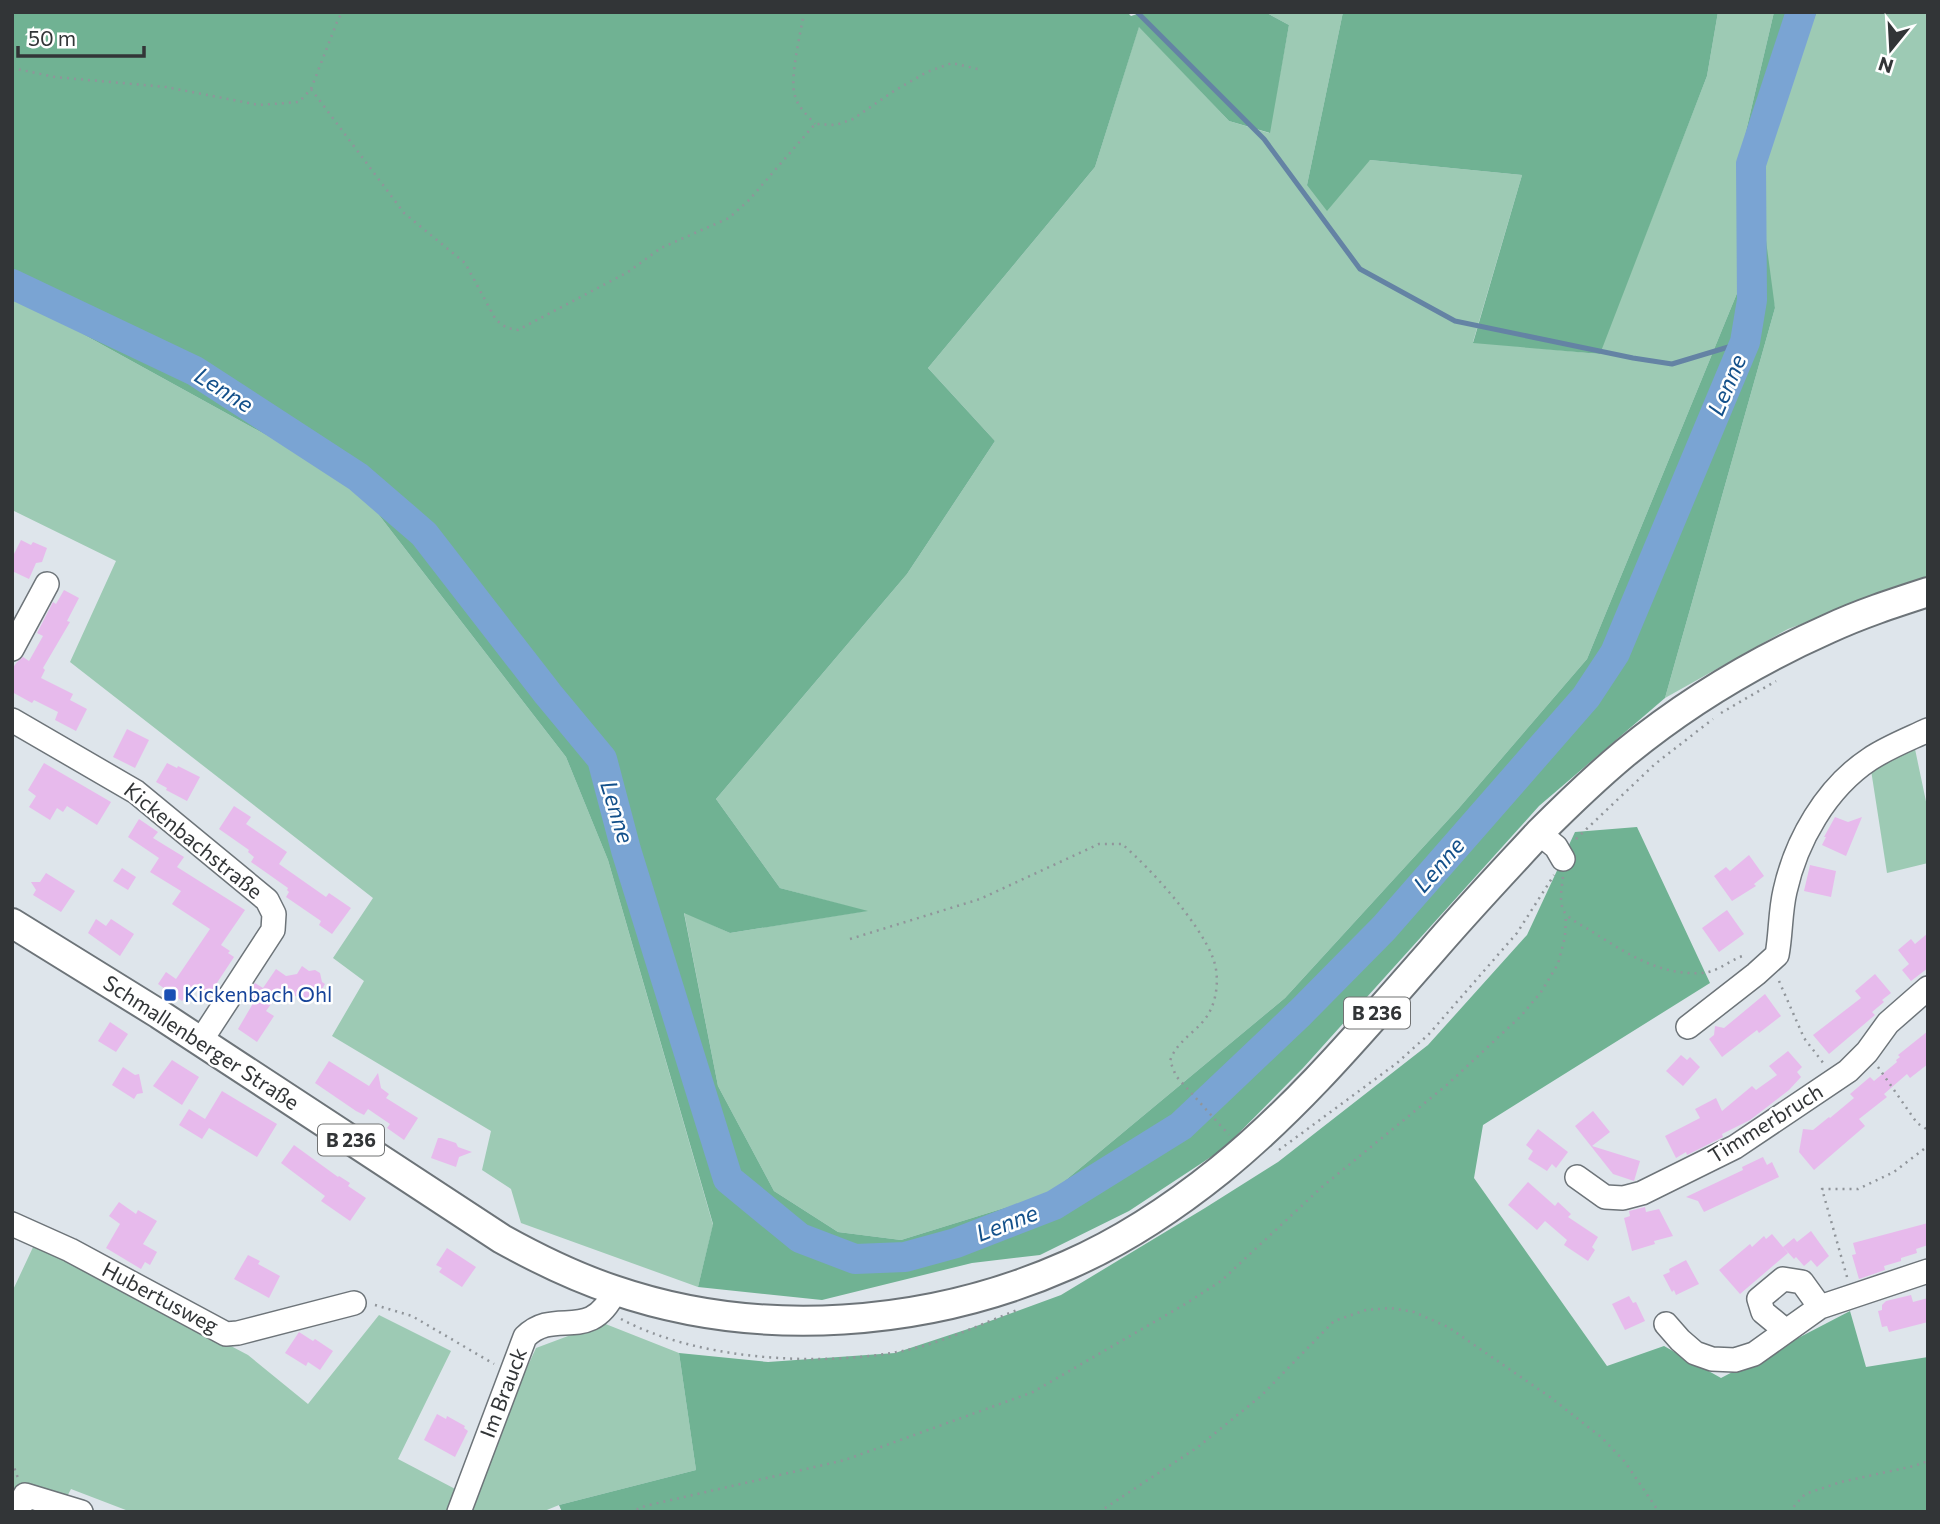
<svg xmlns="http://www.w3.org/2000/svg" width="1940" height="1524" font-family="Commissioner,sans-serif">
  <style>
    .green { fill: #9dcab4 }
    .forest { fill: #70b293 }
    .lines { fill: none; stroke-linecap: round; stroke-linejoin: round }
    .stream { stroke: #6483a4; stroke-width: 5 }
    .river { stroke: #7aa4d3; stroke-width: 30 }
    .building { fill: #e7baec }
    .minor-casing { stroke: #6d7479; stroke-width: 26 }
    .major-casing { stroke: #6d7479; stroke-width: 32 }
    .path { stroke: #90959a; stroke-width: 2.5; stroke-dasharray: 2 5; stroke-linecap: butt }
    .minor { stroke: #fff; stroke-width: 23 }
    .major { stroke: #fff; stroke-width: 28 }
    .transit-dot { fill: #1a4fb4; stroke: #fff; stroke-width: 2.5 }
    .labels { text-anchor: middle; stroke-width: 5; stroke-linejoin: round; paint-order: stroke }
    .shield { fill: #fff; stroke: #707273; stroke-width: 2 }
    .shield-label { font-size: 19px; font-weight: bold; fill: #323537 }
    .street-label { font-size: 21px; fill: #323537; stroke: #fff }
    .transit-label { font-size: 21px; fill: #164399; stroke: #fff; text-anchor: start }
    .water-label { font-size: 23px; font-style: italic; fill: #13508a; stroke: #fff }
  </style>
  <rect width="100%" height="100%" fill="#dee5eb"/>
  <path class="green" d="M1265,12H1343L1307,185L1370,160L1522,175L1473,342L1599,354L1707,76L1718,12H1774L1743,144L1763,150L1817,12H1928V577L1788,629L1665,698L1775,308L1740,156V286L1587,659L1459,808L1285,998L1049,1194L901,1240L838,1232L774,1191L718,1086L684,912L730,933L865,911L780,888L716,799L907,574L995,441L928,368L1095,167L1139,26L1229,121L1269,133L1289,25Z
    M12,295L355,484L566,757L608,860L713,1225L698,1287L521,1223L511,1189L482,1170L491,1131L332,1036L364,981L333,958L373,898L70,662L116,561L12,510Z
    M1915,749L1928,811V863L1887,873L1871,770Z
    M35,1243L248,1355L308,1404L379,1315L451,1351L398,1459L459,1491L519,1385L536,1348L603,1323L679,1353L696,1470L559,1505L542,1512H131L71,1489L59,1512H12V1292Z"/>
  <path class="forest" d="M12,12H1127L1131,16L1143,12H1265L1289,25L1270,133L1229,121L1139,27L1095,167L928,368L995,441L907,574L716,799L780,888L868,911L730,933L684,913L718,1086L774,1191L838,1232L901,1240L1049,1194L1285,998L1459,808L1587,659L1740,286L1739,156L1755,158L1775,308L1665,698L1539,806L1303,1068L1223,1149L1129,1211L1040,1255L972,1263L822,1300L698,1287L713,1224L608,860L566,757L355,484L12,295Z
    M1343,12H1718L1707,76L1600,354L1473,343L1522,175L1370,160L1327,211L1307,185Z
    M1774,12H1817L1763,150L1743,144Z
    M1637,827L1710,983L1483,1125L1474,1178L1607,1366L1664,1346L1721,1378L1850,1311L1866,1367L1928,1357V1512H562L559,1505L696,1470L679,1353L768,1362L895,1353L971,1328L1061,1295L1205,1208L1278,1162L1428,1045L1527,935L1575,832Z"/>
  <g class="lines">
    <path class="stream" d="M1137,12L1264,139L1360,269L1455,321L1633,358L1672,364L1745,342"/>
    <path class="river" d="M12,284L195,371L358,477L424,534L548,694L602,759L626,850L728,1179L800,1238L855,1259L905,1257L956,1243L1054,1205L1181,1126L1300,1013L1384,928L1586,697L1615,653L1745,342L1752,300L1751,164L1801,12"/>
  </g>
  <path class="building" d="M21,540L31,545L33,542L47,548L42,562L36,563L29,579L12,571V558Z
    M64,590L79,598L67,621L70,622L43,668L45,670L41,678L73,694L70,700L87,709L76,731L55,720L58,712L34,700L32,703L12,692V669L17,662L23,657L29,661L43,636L37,633L53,602L56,604Z
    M127,729L149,740L135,768L113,757Z
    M44,763L111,802L97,825L67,806L63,812L57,808L50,820L29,807L36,796L28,790Z
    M167,763L177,768L178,766L200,777L187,801L166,790L167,788L156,782Z
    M234,806L251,817L246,824L287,852L279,864L326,897L329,893L351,908L332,934L319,925L321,921L286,897L289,892L287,890L288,888L251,862L254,857L248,852L249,850L219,829Z
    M1835,817L1848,822L1862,817L1846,856L1822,845L1826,837H1824Z
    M139,819L158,832L153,838L184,857L177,867L245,910L221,945L230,951L228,953L234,957L207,998L192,987L182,1001L158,984L166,972L176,979L210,929L172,904L181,891L150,872L159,858L128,837Z
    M1749,855L1764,876L1754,884L1756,886L1732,901L1714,876L1726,867L1730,871Z
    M1810,865L1836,871L1831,897L1804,891Z
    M122,868L136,877L128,890L113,881Z
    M46,873L75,891L61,912L33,895L36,890L31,882H40Z
    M1727,910L1744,934L1719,952L1702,928Z
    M96,919L106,926L111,919L134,934L120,956L88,933Z
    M1928,933V968L1911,981L1902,970L1909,964L1898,950L1911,939L1915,944Z
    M302,966L309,971L315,970L320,973L322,982L325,984L319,994L308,997L305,1001L282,989L266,1011L274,1016L257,1042L238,1029L255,1000L247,995L255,983L263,988L276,969L286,976L297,974Z
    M1875,974L1891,993L1882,1000L1884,1002L1872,1012L1875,1015L1829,1054L1813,1035L1861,998L1855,991Z
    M1765,994L1781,1016L1759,1033L1757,1030L1722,1057L1709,1039L1714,1035L1715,1026L1724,1028Z
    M110,1022L128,1034L116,1052L98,1041Z
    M1928,1031V1064L1910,1078L1907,1074L1884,1094L1887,1097L1859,1119L1865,1126L1814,1170L1799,1152L1803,1129L1813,1130L1829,1117L1830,1118L1854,1098L1850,1094L1870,1077L1874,1081L1897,1062L1896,1060L1900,1057L1898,1055Z
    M1788,1051L1802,1067L1797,1072L1801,1077L1789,1090L1750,1120L1722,1134L1723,1137L1687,1155L1686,1152L1676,1158L1665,1136L1700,1118L1695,1109L1716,1098L1722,1111L1752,1086L1756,1090L1777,1075L1769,1066Z
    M1681,1055L1687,1060L1690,1057L1700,1067L1683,1086L1666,1071Z
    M172,1060L199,1077L182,1105L153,1086Z
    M329,1061L369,1086L378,1073L381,1088L389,1094L386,1098L418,1118L404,1140L387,1128L390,1124L368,1109L364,1115L356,1111L315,1083Z
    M123,1067L135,1075L139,1074L143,1093L137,1094L134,1099L112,1085Z
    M222,1091L277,1124L257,1157L209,1128L202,1139L179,1125L189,1109L205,1119Z
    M1593,1111L1610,1132L1592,1146L1640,1161L1634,1181L1613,1174L1575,1126Z
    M1538,1129L1568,1152L1556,1168L1552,1164L1547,1171L1528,1159L1533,1151L1526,1145Z
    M438,1138H441L456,1143L458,1147L472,1152L459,1157L456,1167L431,1158Z
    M294,1145L338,1177L339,1176L350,1183L348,1186L366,1198L350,1221L321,1201L325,1196L281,1163Z
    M1763,1157L1767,1165L1772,1162L1779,1177L1704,1212L1698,1201L1686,1197L1743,1170L1742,1167Z
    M1528,1182L1555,1206L1558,1202L1571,1214L1568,1217L1598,1237L1592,1247L1595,1250L1588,1261L1564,1245L1567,1240L1545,1221L1537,1230L1508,1205Z
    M119,1202L136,1214L138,1210L157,1221L143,1244L157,1252L150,1265L145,1262L141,1269L106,1248L120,1224L109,1216Z
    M1645,1207L1646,1212L1659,1209L1673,1236L1654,1241L1655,1244L1632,1251L1624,1218L1630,1216L1629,1211Z
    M1928,1223V1245L1916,1249L1917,1253L1901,1258V1261L1884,1266L1885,1270L1859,1279L1852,1255L1856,1254L1853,1243Z
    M1811,1231L1829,1256L1817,1267L1811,1260L1804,1266L1796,1257L1794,1259L1783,1247L1794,1238L1797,1242Z
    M1772,1234L1788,1253L1740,1294L1719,1270L1750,1244L1752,1247L1764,1236L1766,1239Z
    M447,1248L476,1267L462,1287L439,1272L442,1268L436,1265Z
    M248,1255L260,1261L258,1264L280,1276L269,1298L234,1279Z
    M1686,1260L1699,1284L1676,1295L1674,1290L1672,1292L1663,1275L1670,1272L1669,1269Z
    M1911,1295L1913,1302L1928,1298V1322L1889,1332L1887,1326L1882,1327L1878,1311L1882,1310V1305L1886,1301Z
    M1629,1296L1633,1303L1636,1302L1645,1321L1625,1330L1612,1304Z
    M299,1332L313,1341L315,1339L333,1351L320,1370L308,1362L306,1366L285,1353Z
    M437,1414L446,1419L447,1416L465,1426L464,1428L468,1431L455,1457L424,1440Z"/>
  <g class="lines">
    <defs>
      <path id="minor" d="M12,649L47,584
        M12,720L136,792L267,900L274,914L273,930L200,1042
        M1539,833L1556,847L1563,859
        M1688,1027L1756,974L1777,955C1781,934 1780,912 1785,891C1796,841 1826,788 1870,759C1888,747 1909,739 1928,730
        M1577,1177L1605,1197L1623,1198L1642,1193L1735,1147L1848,1071L1867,1052L1888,1023L1928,988
        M12,1224L70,1250L226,1334L238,1333L354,1303
        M1666,1324L1680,1340L1695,1353L1712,1359L1735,1360L1754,1354L1820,1307L1928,1271
        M1786,1331L1763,1312L1759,1299L1783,1279L1802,1282L1820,1307
        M18,1512L25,1495L81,1512
        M459,1512L525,1337C556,1306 589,1345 615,1291"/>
      <path id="major" d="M12,923L159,1014L502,1239C538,1259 575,1277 614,1290C760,1340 928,1327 1068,1265C1123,1241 1174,1207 1220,1170C1299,1106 1364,1028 1431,952C1466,911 1503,872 1539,833C1567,805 1595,778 1625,753C1686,703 1756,661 1828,629C1860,614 1894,603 1928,592"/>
    </defs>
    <use href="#minor" class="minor-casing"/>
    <use href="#major" class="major-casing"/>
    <path class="path" d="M804,12C801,32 789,79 795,96C798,107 807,115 815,124
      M12,68L55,77L166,87L259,105L299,102L311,89L404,213L465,263L496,320L507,328L518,330L628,272L661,248L729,218L749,200L815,124L836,125L853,119L894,91L927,72L952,63L982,70
      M311,89L337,22L342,12
      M1721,713L1776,681
      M1576,839L1655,764L1713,719
      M1563,877C1562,886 1559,900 1563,909C1566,918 1580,924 1588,929C1623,951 1658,976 1702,973C1719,972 1730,959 1746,955
      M850,939L980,899L1099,844H1122C1151,869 1199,922 1213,958C1219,974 1218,995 1210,1011C1201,1030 1177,1039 1170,1061L1176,1076L1229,1135
      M1779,981L1804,1038L1824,1064
      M1878,1067L1917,1123L1928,1130
      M1279,1150L1397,1063L1429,1034L1517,933L1554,875
      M1847,1277L1822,1189H1858L1894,1172L1928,1146
      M375,1305L412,1316L494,1364
      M621,1319C696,1359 814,1367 897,1352C938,1345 979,1325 1017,1310
      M12,1462L18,1478
      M630,1512L645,1506L845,1460L1033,1392L1182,1306L1221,1281L1323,1186L1448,1084L1521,1016L1541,992L1558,964L1565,937L1566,915
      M1099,1512L1198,1447L1261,1396L1334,1321L1366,1310L1391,1308L1414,1312L1448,1327L1550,1397L1601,1437L1625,1462L1659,1512
      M1789,1512L1805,1494L1841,1482L1914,1466L1928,1461"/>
    <use href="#minor" class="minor"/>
    <use href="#major" class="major"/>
  </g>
  <rect class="transit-dot" x="163" y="988" width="14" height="14" rx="3.5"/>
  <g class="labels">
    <g class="shield">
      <rect x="1344" y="997.5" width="66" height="31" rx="5"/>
      <rect x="318" y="1124.5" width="66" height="31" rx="5"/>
    </g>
    <g class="shield-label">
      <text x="1377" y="1020">B 236</text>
      <text x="351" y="1147">B 236</text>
    </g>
    <g class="street-label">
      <text transform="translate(193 841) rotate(39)" y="7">Kickenbachstraße</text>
      <text transform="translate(201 1043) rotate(33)" y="7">Schmallenberger Straße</text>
      <text transform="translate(1766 1124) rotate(-32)" y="7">Timmerbruch</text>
      <text transform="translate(160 1298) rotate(28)" y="7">Hubertusweg</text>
      <text transform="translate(504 1393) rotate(-69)" y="7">Im Brauck</text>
    </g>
    <g class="transit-label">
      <text x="184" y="1002">Kickenbach Ohl</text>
    </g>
    <g class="water-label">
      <text transform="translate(1727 385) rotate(-67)" y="8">Lenne</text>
      <text transform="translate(224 390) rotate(32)" y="8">Lenne</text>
      <text transform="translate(617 812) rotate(73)" y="8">Lenne</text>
      <text transform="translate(1439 865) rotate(-49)" y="8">Lenne</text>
      <text transform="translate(1007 1223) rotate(-21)" y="8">Lenne</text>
    </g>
  </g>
  <rect width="1940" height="1524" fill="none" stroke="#323537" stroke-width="28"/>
  <g transform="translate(1891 49) rotate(198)" stroke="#ffffff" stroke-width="5" paint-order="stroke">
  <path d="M0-5L12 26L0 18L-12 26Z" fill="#323537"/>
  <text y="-10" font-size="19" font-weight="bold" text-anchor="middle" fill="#323537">N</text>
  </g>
  <path d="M18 46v10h126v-10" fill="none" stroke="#323537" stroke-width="3.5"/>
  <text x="28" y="46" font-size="21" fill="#323537" stroke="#ffffff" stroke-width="5" paint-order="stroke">50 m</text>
</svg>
